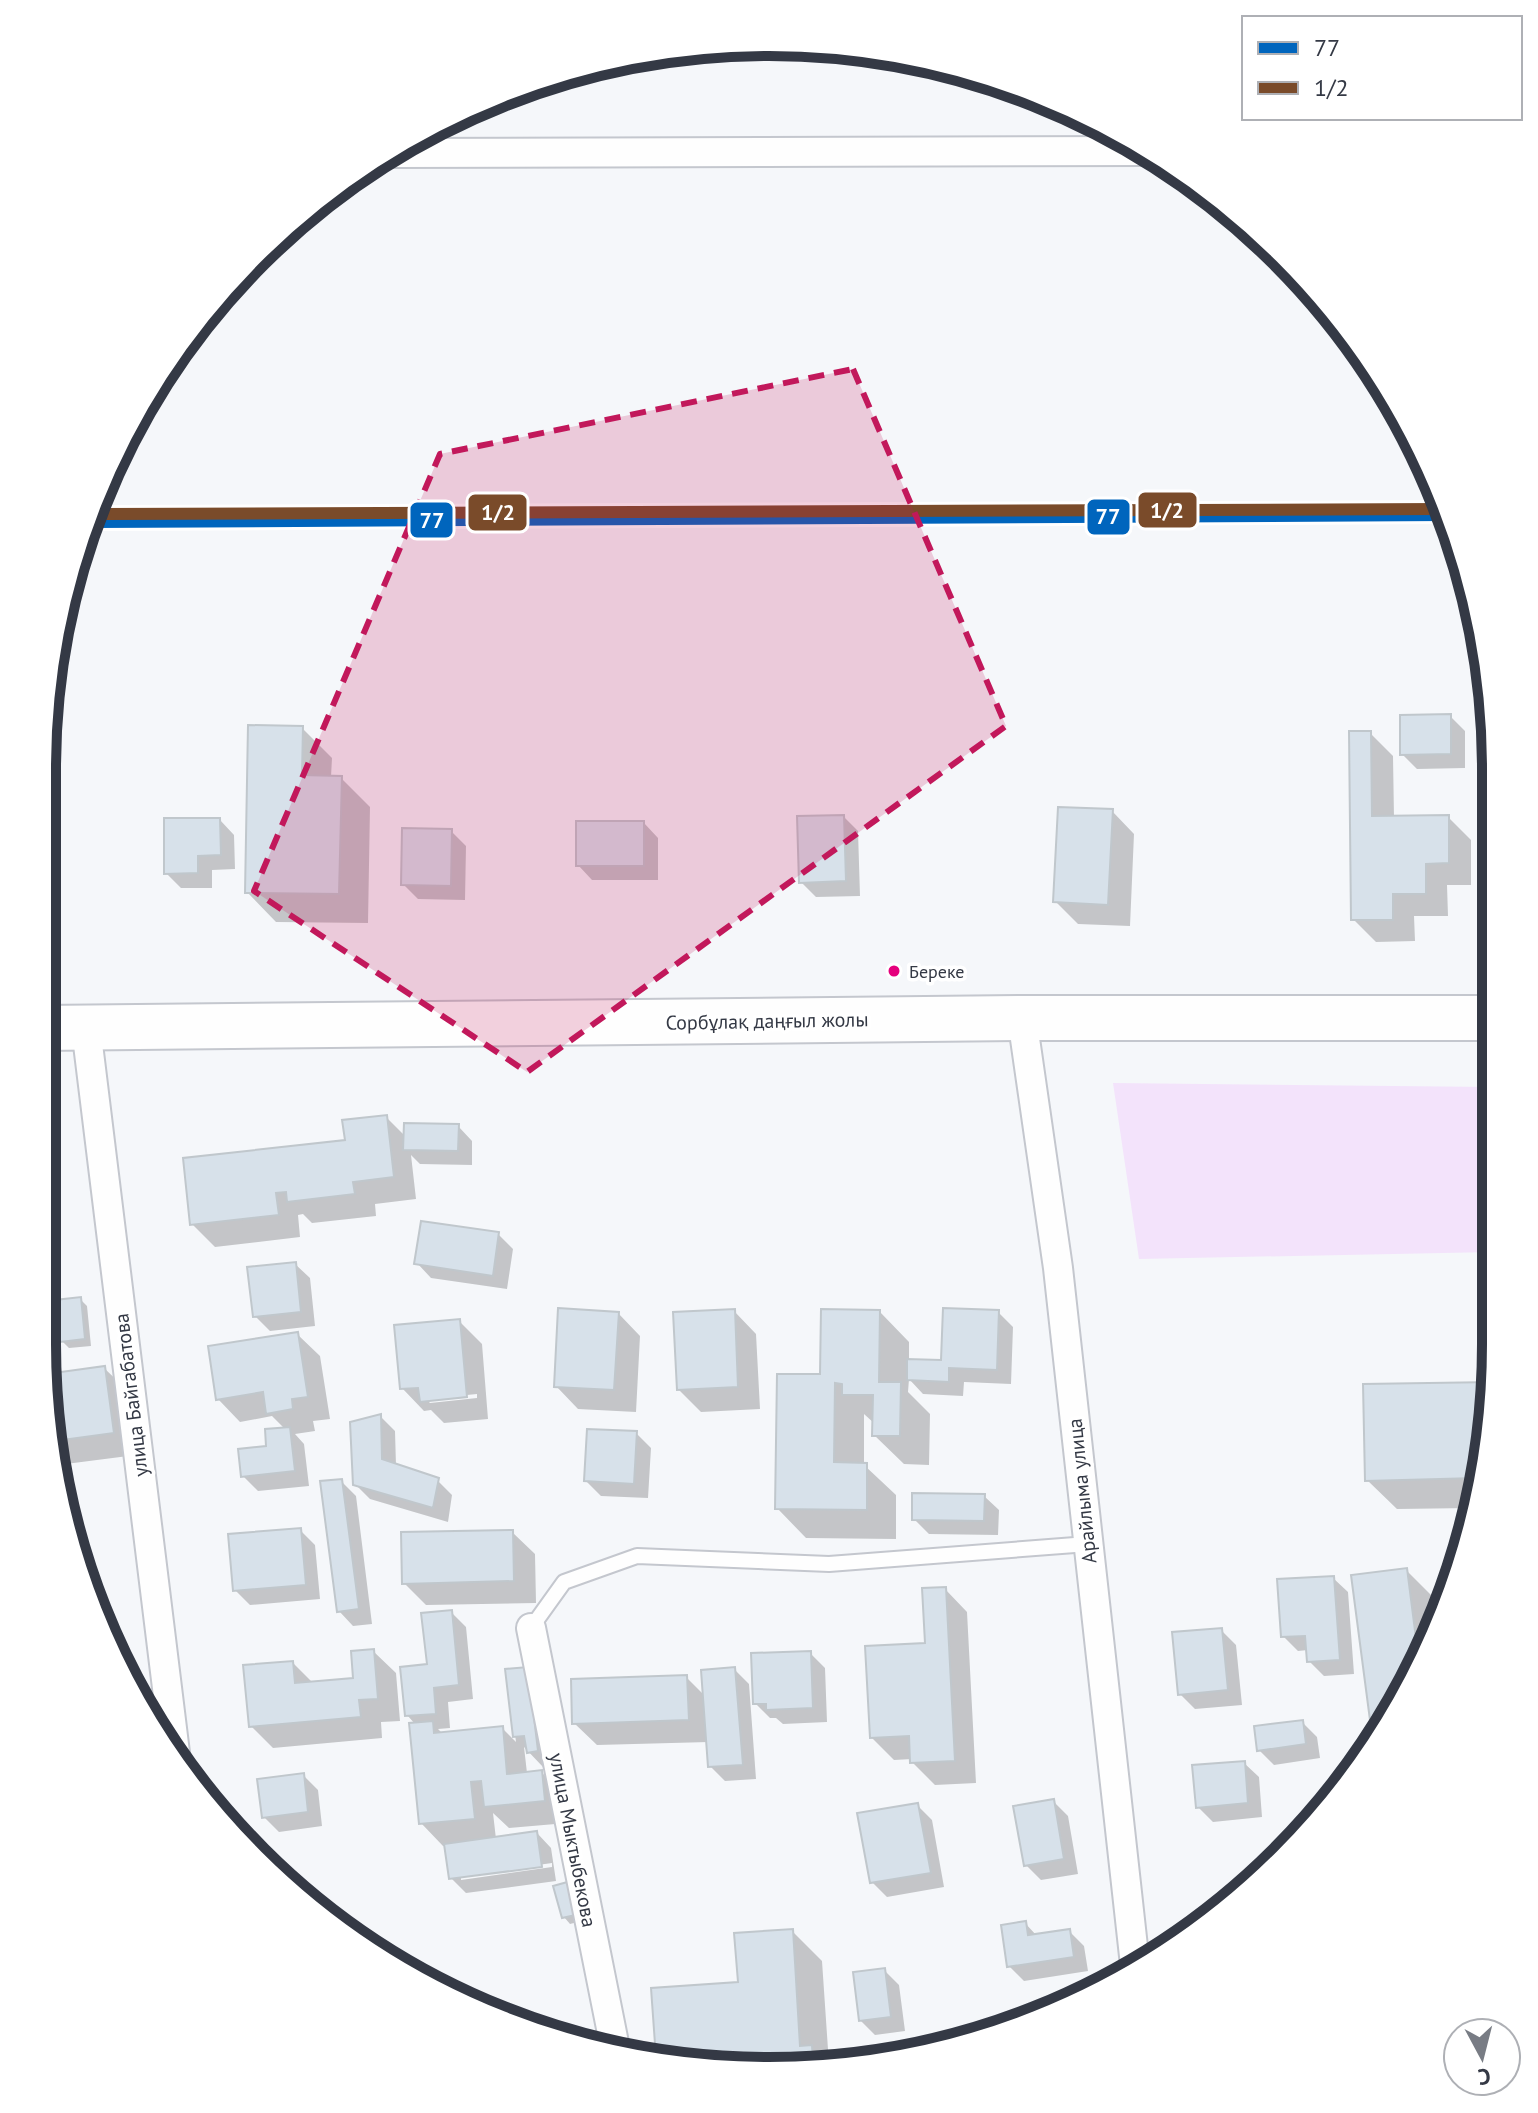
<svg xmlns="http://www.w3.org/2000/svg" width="1538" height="2113" font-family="'PT Sans',sans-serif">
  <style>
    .green { fill: #f3e3fb }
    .shadow { fill: #0003; fill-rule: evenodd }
    .building { fill: #d7e1ea; stroke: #c0c7cc; stroke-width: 2 }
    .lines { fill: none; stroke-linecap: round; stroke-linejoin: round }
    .service-casing { stroke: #c4c7ce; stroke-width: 18 }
    .minor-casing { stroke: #c4c7ce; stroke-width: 32 }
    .primary-casing { stroke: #c4c7ce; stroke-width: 48 }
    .service { stroke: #fefefe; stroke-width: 14 }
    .minor { stroke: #fefefe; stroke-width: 28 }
    .primary { stroke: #fefefe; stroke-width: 44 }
    .rail-1-casing { stroke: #fff; stroke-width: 18 }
    .rail-2-casing { stroke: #fff; stroke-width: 18 }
    .rail-1 { stroke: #0065bd; stroke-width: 12 }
    .rail-2 { stroke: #7a4b2a; stroke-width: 12 }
    .marked { fill: #c2185b; fill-opacity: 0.2; stroke: #c2185b; stroke-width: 6; stroke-dasharray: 16 10; stroke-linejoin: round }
    .bus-dot { fill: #e5007d; stroke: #fff; stroke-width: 3 }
    .labels { text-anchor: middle; stroke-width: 7; stroke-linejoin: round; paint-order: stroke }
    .bus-label { font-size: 18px; fill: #343945; stroke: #fff; text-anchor: start }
    .street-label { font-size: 20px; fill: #343945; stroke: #fff }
    .rim { fill: none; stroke: #343945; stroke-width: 10 }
    .line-badge { stroke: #fff; stroke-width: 3 }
    .badge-label { font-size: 22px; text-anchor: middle; font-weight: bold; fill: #fff }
  </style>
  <rect width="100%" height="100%" fill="#f5f7fa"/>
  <path class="green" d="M1113,1083L1492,1087L1493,1252L1139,1259Z"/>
  <path class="shadow" d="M1450,716L1465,731V768L1417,769L1402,754Z
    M302,728L332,758L331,777L341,778L370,807L368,923L276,922L247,892Z
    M1370,733L1393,756L1394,818L1448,817L1471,840V885H1447L1448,916H1414L1415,941L1376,942L1353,919Z
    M1112,811L1134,834L1130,926L1078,924L1055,901Z
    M844,817L858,831L860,896L816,897L801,882Z
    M220,820L234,835L235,869L212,870V888H181L166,873Z
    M644,823L658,838V880H592L578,865Z
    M451,831L466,846L465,900L418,899L403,884Z
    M386,1117L405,1136L458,1126L472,1141V1165L420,1164L411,1155L416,1199L375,1204L376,1216L312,1223L303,1214L298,1215L300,1237L215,1247L192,1224L347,1141Z
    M498,1234L513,1249L507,1289L431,1278L417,1263Z
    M295,1264L310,1278L315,1326L270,1331L255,1316Z
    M80,1299L87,1306L91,1346L69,1348L62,1341Z
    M734,1311L756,1334L760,1409L701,1412L679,1390Z
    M880,1312L909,1342V1361L943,1362L998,1312L1013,1327L1011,1384L964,1382L963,1396L923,1394L909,1379L908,1392L930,1414L929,1465L904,1464L874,1435L875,1424L864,1414V1465L896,1495V1539L806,1538L777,1508L822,1376Z
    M618,1313L640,1336L636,1412L578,1409L556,1386Z
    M460,1322L482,1344L488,1419L444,1423L431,1410L424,1411L402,1388ZM477,1394V1398L430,1403L426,1399Z
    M297,1334L320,1356L330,1419L313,1421L315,1431L295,1434L304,1444L309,1486L258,1491L243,1476L285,1429L272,1416L240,1422L218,1399Z
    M104,1368L127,1390L136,1455L58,1465L46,1376Z
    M1494,1384L1471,1508L1397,1509L1367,1480L1365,1386Z
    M380,1416L395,1431L396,1466L437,1480L452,1495L448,1522L370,1499L355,1484Z
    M636,1433L651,1448L648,1498L601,1496L586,1481Z
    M341,1481L356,1496L372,1624L353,1626L339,1611Z
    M984,1496L999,1510L998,1535L929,1534L914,1519Z
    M300,1530L315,1545L320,1599L250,1605L235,1590Z
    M512,1532L535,1554L536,1603L426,1605L404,1583Z
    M1406,1570L1444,1608L1399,1707L1375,1741L1353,1577Z
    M1333,1578L1348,1592L1354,1674L1324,1676L1309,1661L1308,1650L1298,1651L1283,1636Z
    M945,1589L967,1612L976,1783L935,1785L912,1762V1759L894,1760L872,1738L927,1644Z
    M451,1612L466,1627L473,1699L448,1702L450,1728L438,1729L443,1734L502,1728L516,1742L507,1671L527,1669L552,1766L543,1767L524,1747L527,1773L541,1772L564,1794L567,1823L509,1828L493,1813L496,1839L537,1833L551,1848L556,1881L466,1893L451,1878L447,1846H443L421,1823L416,1725L407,1715ZM552,1863V1867L461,1880V1876Z
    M1221,1630L1236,1645L1242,1705L1195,1709L1180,1694Z
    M373,1651L396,1673L400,1721L381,1722L382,1738L273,1748L251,1726L293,1663L313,1683L355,1679Z
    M810,1653L825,1668L827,1722L783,1724L776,1718H770L755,1703Z
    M734,1669L749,1684L756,1779L725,1781L710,1766L709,1742L597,1745L574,1723L686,1677L705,1696Z
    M141,1696L156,1711L160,1738Z
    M1302,1722L1317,1737L1320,1758L1274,1765L1259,1750Z
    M1244,1763L1259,1777L1262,1817L1213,1822L1198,1807Z
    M303,1775L318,1790L322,1826L279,1832L264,1817Z
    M1053,1801L1068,1816L1078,1874L1041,1880L1026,1865Z
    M917,1805L932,1820L944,1887L887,1897L872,1882Z
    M555,1887L585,1920L570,1924L564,1917Z
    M1025,1923L1037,1936L1069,1931L1084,1946L1088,1971L1024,1981L1009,1966Z
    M792,1931L822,1961L829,2064L658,2058L654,1989L740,1984Z
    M884,1970L899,1985L905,2031L875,2035L860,2020Z"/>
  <path class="building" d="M1451,714V754L1400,755V715Z
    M248,725L303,726L302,775L342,776L339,894L245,893Z
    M1349,731H1371L1372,816L1449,815V863L1426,864V894H1393V920H1351Z
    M1058,807L1113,809L1108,905L1053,902Z
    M844,815L846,881L799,883L797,816Z
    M164,818H220L221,855L198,856V873L164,874Z
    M576,821H644V866H576Z
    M402,828L452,829L451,886L401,885Z
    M387,1115L394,1177L353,1182L355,1194L287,1202L286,1192L276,1193L279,1215L190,1225L183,1158L345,1140L342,1120Z
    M404,1123L459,1124L458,1151L403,1150Z
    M421,1221L499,1232L493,1276L414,1264Z
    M296,1262L301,1312L253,1317L247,1267Z
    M81,1297L85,1339L60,1342L55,1300Z
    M558,1308L619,1312L614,1390L554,1387Z
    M943,1308L999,1310L997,1370L949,1368V1382L907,1380V1359L941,1360Z
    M735,1309L738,1387L677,1390L673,1312Z
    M821,1309L880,1310L879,1382H901L900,1436H872L873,1395H842V1384L835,1383L834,1462L867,1463V1510L775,1509L777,1374H820Z
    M460,1319L467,1397L420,1402L418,1388L400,1389L394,1325Z
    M298,1332L308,1397L292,1399L293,1409L266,1414L263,1392L216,1400L208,1346Z
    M105,1366L114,1433L55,1441L46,1374Z
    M1494,1382L1477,1478L1365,1481L1363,1384Z
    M381,1414L382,1459L439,1478L433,1508L353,1485L350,1422Z
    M290,1427L295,1471L241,1477L238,1449L266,1446L265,1429Z
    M587,1429L637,1431L634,1484L584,1481Z
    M342,1479L359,1609L337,1612L320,1481Z
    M912,1493L985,1494L984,1521L912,1520Z
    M301,1528L306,1585L233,1591L228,1534Z
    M513,1530L514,1581L402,1584L401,1532Z
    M1407,1568L1419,1662L1399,1707L1373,1743L1351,1575Z
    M1334,1576L1340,1660L1307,1662L1305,1636L1281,1637L1277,1579Z
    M946,1587L955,1761L910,1763L909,1736L870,1738L865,1646L925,1643L922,1588Z
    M452,1610L459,1685L434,1688L436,1714L405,1716L400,1667L427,1664L421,1613Z
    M1222,1628L1228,1690L1178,1695L1172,1632Z
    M374,1649L378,1699L359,1700L361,1717L249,1727L243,1665L293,1661L295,1683L353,1678L351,1651Z
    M811,1651L813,1708L766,1710V1704H753L751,1653Z
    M528,1667L538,1751L527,1753L524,1736L513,1737L505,1669Z
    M735,1667L743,1765L708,1767L701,1670Z
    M687,1675L689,1720L572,1724L571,1679Z
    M1303,1720L1306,1744L1257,1751L1254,1726Z
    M433,1721L434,1733L503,1726L507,1774L542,1770L545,1801L484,1807L481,1781L471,1782L475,1819L419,1824L409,1723Z
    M1245,1761L1248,1803L1196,1808L1192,1765Z
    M304,1773L308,1812L262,1818L257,1779Z
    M1054,1799L1064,1859L1024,1866L1013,1806Z
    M918,1803L931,1873L870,1883L857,1813Z
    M537,1831L542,1867L449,1879L444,1844Z
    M571,1881L580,1914L562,1918L553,1886Z
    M1026,1921L1028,1935L1070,1929L1074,1957L1007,1967L1001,1925Z
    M793,1929L800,2046L812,2045L813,2063L656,2058L651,1988L738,1982L734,1933Z
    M885,1968L891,2017L859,2021L853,1972Z"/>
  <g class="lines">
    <defs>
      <path id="service" d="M531,1628L564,1582L637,1556L829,1564L1088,1544"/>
      <path id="minor" d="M390,153L1148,151
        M1022,1018L1058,1268L1135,1965
        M86,1028L176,1761
        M531,1628L616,2053"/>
      <path id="primary" d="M42,1028L1022,1018H1492"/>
    </defs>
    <use href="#service" class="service-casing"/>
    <use href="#minor" class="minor-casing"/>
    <use href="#primary" class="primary-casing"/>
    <use href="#service" class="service"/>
    <use href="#minor" class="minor"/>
    <use href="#primary" class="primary"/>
    <defs>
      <path id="rail-1" d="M93,522L1447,515"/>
      <path id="rail-2" d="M103,514L1442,509"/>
    </defs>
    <use href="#rail-1" class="rail-1-casing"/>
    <use href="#rail-2" class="rail-2-casing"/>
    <use href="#rail-1" class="rail-1"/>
    <use href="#rail-2" class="rail-2"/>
  </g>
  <path class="marked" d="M853,369L1006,726L527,1072L254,891L440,454Z"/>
  <circle class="bus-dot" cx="894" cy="971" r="7"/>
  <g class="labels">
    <g class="bus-label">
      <text x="909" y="978">Береке</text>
    </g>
    <g class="street-label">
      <text transform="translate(767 1021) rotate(-1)" y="7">Сорбұлақ даңғыл жолы</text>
      <text transform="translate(131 1395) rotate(-97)" y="7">улица Байгабатова</text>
      <text transform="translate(1082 1491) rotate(-96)" y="7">Арайлыма улица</text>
      <text transform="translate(573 1840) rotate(79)" y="7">улица Мыктыбекова</text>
    </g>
  </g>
  <path d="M0 0H1538V2113H0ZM769 56H769A713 713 0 0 1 1482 769V1344A713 713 0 0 1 769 2057H769A713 713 0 0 1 56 1344V769A713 713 0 0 1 769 56Z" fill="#fff" fill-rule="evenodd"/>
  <path class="rim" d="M769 56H769A713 713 0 0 1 1482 769V1344A713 713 0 0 1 769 2057H769A713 713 0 0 1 56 1344V769A713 713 0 0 1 769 56Z"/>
  <g class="line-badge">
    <rect x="1137" y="491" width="61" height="38" rx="8" fill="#7a4b2a"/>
    <rect x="467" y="493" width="61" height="39" rx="8" fill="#7a4b2a"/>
    <rect x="1086" y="498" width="45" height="38" rx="8" fill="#0065bd"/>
    <rect x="409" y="501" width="45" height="38" rx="8" fill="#0065bd"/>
  </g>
  <g class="badge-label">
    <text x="1167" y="518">1/2</text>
    <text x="498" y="520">1/2</text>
    <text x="1108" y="524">77</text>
    <text x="432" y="528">77</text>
  </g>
  <rect x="1242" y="16" width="280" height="104" fill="#ffffff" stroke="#aeb0b5" stroke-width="2"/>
  <rect x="1258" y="42" width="40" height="12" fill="#0065bd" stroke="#aeb0b5" stroke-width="2"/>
  <text x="1314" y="56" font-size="24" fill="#343945">77</text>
  <rect x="1258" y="82" width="40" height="12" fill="#7a4b2a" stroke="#aeb0b5" stroke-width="2"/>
  <text x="1314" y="96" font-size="24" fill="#343945">1/2</text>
  <g transform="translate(1482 2057) rotate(173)"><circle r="38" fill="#ffffff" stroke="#aeb0b5" stroke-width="2"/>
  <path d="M0-6L14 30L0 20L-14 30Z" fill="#787c84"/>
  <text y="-12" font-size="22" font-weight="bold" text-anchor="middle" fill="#343945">С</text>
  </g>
</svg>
